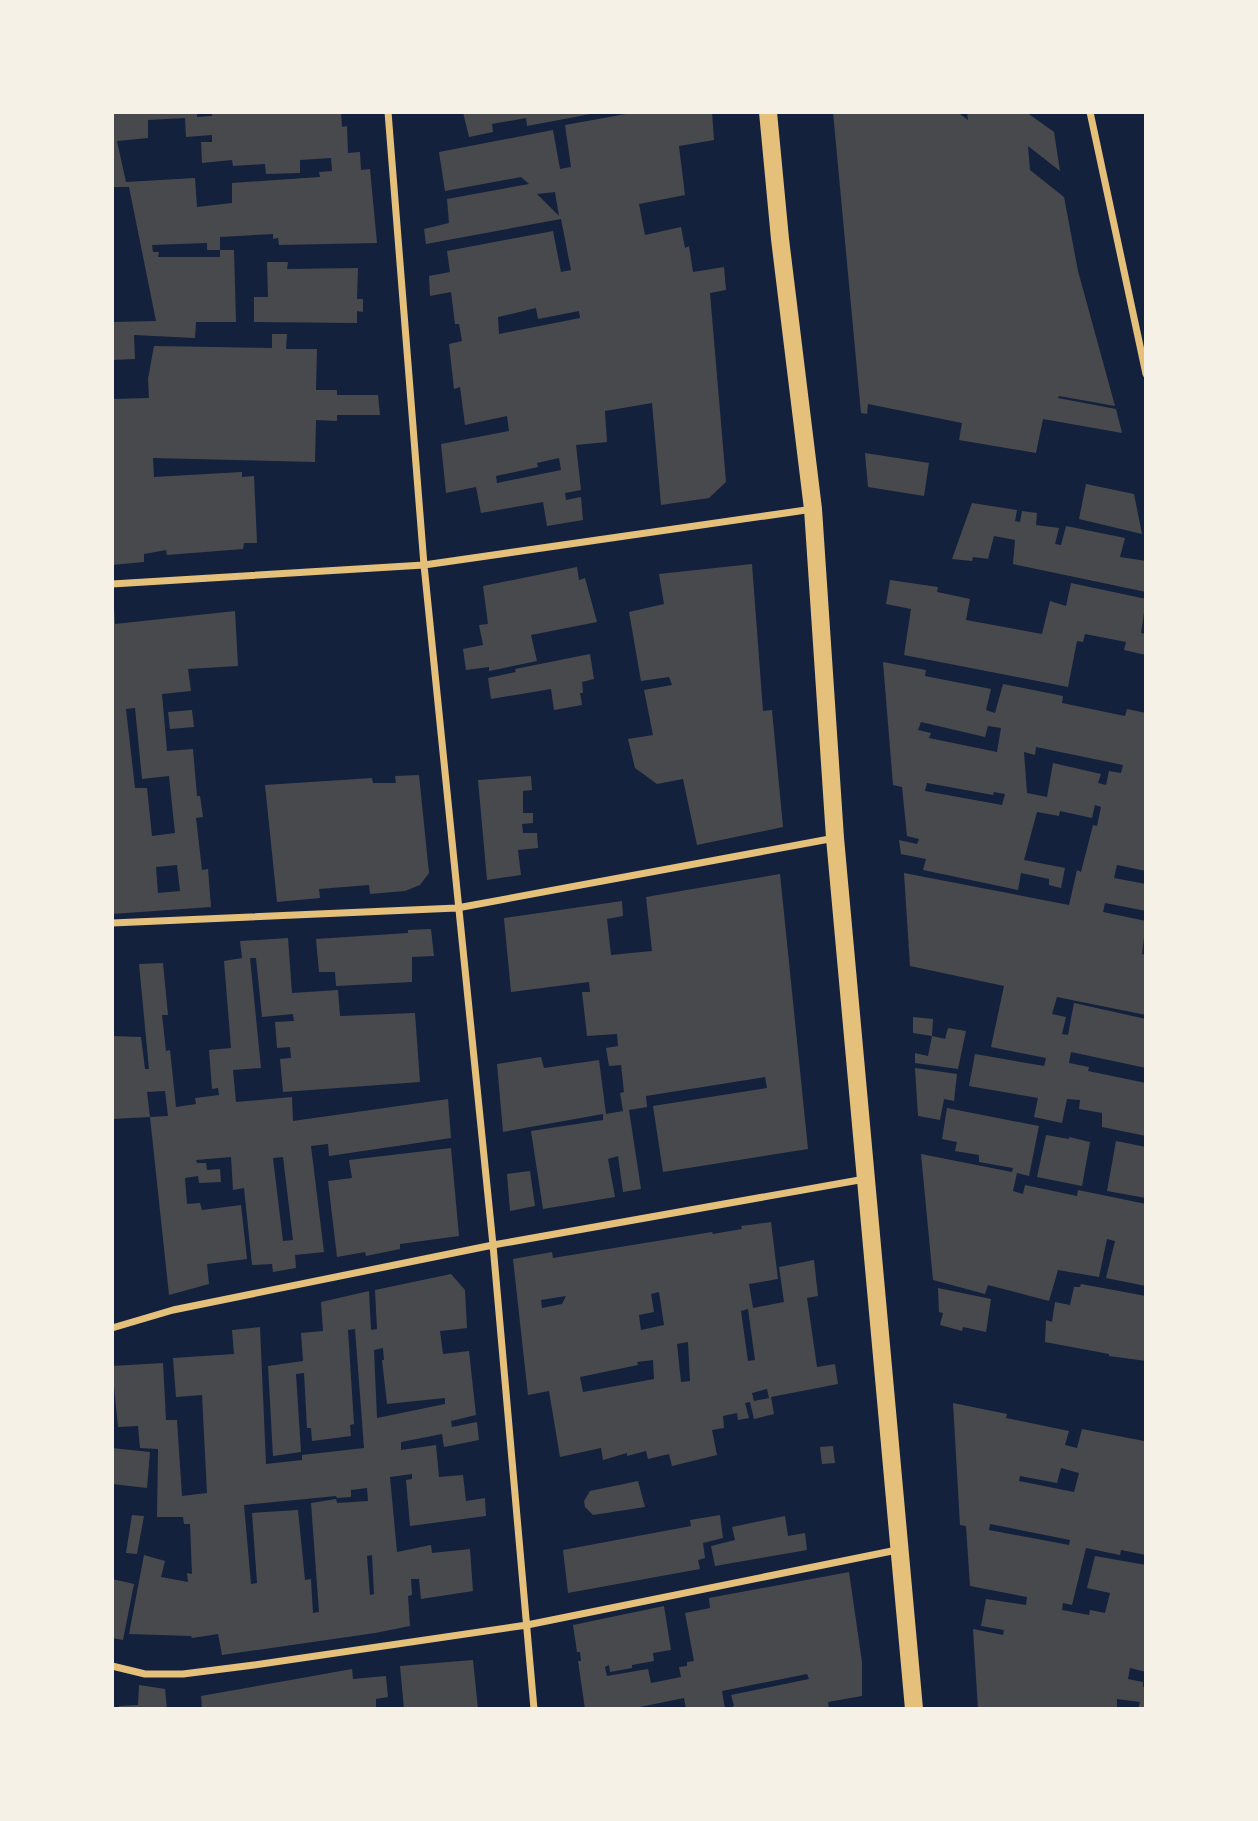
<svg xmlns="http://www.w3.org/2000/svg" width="1258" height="1821" font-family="'Alegreya Sans',sans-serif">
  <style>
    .building { fill: #48494c; fill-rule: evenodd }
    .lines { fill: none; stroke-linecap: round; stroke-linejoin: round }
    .minor { stroke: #e5c07b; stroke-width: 7 }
    .primary { stroke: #e5c07b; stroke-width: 18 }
  </style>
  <rect width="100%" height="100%" fill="#14213d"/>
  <path class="building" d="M112,112H197V117L212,116V112H341L342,127L347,126L348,153L360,152L361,170L370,169L377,243L279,245L278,238L273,239V234L220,237V250H207V243L152,245L153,252H159L158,257H220V250H234L236,322H196L195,338L134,335L135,359L112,360V322L156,321L129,187H112ZM185,118L186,137L212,135V142H201L202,163L232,160L233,166L265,164L266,174L300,173V160L331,158L332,171L319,172L320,177L232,183V203L197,207L195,178L126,182L117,141L148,138V120Z
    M463,112H595L596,113L527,126L526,118L492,124L493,132L469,137Z
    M637,112H712L714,140L679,146L685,195L639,204L645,235L681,227L685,248L689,246L693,272L724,267L726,290L710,293L726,482L709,498L661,505L652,403L605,411L607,442L576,445L581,490L565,493L566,500L581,497L583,520L547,526L543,502L481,513L476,487L446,493L441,444L509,431L507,416L465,425L460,387L454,389L449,344L462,341L459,324H455L451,292L430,296L429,276L450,272L447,251L553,231L561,272L571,270L561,219L426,244L424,229L449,223L447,199L529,184L521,177L445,191L439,152L553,130L560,169L571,167L565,125ZM555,192L559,216L537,194ZM536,308L538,319L579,311L580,318L499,334L498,317ZM559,458L561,470L497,483L496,476L538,467L537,463Z
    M833,112H957L968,120L967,112H1026L1054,132L1060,171L1028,146L1030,170L1064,197L1078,271L1115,406L1059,396L1058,398L1116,409L1122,433L1043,419L1036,453L959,440L962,423L868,404L867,414L861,413Z
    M267,262H288L287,269L358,268L357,299H363V312L357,311V323L254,322V297H268Z
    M272,334H287L286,349H317L316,390H337V395H378L380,415H337V421L316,420L315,462L153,458L154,477L242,472V477L254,476L257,543H244L243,549L167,555L166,550L144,554V562L112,565V399L149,398L148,379L154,346L272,348Z
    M865,453L929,463L924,496L868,487Z
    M1086,484L1134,494L1142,534L1079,519Z
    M972,503L1017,510L1015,521L1020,522L1022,511L1037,513L1036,525L1059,528L1055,544L1061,545L1066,526L1125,538L1120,557L1146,561V592L1013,564L1015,540L994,536L988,559L973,557L972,561L952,559Z
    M752,564L763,711L772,710L783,827L697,845L683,779L657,784L635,768L628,739L653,735L644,690L672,685L669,677L641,681L629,612L664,604L659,574Z
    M577,567L579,580L585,578L597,622L531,635L537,661L489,671V667L466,670L463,649L483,645L479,625L488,624L483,586Z
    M890,580L938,587L937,592L970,599L966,620L1042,634L1050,601L1066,606L1071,583L1146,599L1141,633L1146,634V655L1124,650L1126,642L1085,634L1083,642L1077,641L1068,687L904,655L911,609L886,604Z
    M112,608H114L115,624L235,611L238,666L188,669L191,691L162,694L167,751L193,749L197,796H200L203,817L196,818L202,870L208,869L211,907L112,914ZM135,708L142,779L169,776L175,833L152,836L147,788H135L126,709ZM177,865L180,891L158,893L156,867Z
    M590,654L594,679L582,682L583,693H580L582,705L554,710L551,689L491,699L488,678L516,672L515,669Z
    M883,662L926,670L925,676L991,689L986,710L995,713L1003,684L1063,696L1062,703L1125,716L1127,709L1146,713V871L1117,865L1114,878L1146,884V911L1105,903L1103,912L1146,921L1142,954L1146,955V1015L1057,997L1052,1014L1066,1017L1062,1034L1068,1035L1074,1003L1146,1019V1068L1071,1052L1069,1063L1089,1067L1088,1071L1146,1083V1136L1102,1127V1113L1079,1109L1080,1100L1067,1099L1062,1123L1034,1117L1038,1098L969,1086L975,1054L1044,1066L1046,1058L991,1047L1004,986L910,966L904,873L1069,905L1077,870L1081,872L1093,825L1097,826L1101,807L1095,805L1092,818L1060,811L1059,816L1037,812L1024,860L1065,868L1061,888L1049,885V879L1021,873L1018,890L923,870L926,859L901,854L899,840L917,844L919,839L907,836L902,787L893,785ZM921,722L985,737L988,726L1001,728L997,752L929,738L931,733L918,730ZM1036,747L1123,765L1121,773L1109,771L1106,785L1098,783L1101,774L1053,763L1047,797L1027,793L1024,752L1035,755ZM927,783L993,795L994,792L1005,794L1002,805L925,791Z
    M192,710L194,727L170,729L168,712Z
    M419,775L429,873L420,885L405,891L370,894L369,885L319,889L320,898L277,902L265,785L372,778L373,783H396L395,776Z
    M531,776L532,790L523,791V813H533V823L522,824L523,833H537L538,848L518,850L521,875L487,880L478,780Z
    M780,874L808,1149L663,1172L653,1106L767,1088L765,1077L646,1096L647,1107L629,1110L641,1189L623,1192L618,1156L608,1159L615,1197L543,1209L531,1131L603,1120V1114L503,1132L497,1064L541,1057L544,1068L599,1060L606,1114L623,1111L620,1093L624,1092L621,1065L609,1066L606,1048L618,1046L617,1034L587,1036L582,992H590L589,982L511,992L504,918L622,901L623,916L607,919L611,955L652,951L646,897Z
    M431,929L434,956L412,957V982L336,986L335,972H319L316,939L408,933V930Z
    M288,938L292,993L338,990L340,1016L415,1013L420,1082L283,1092L280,1059L291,1058L290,1047L277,1048L275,1022L294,1021L293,1014L262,1017L256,958H250L261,1068L233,1070L236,1102L292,1097L293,1121L448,1099L451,1138L329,1156L328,1144L311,1146L324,1252L295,1255L296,1268L273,1272L272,1264L252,1265L244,1188L233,1190L231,1157L196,1160L197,1163H206L207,1170L220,1169L221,1182L199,1183L198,1176L185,1178L187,1204L200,1203L202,1210L241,1205L247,1259L207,1264L209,1284L169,1295L150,1117L112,1119V1036L141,1037L145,1069H149L139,964L163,963L168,1015H162L166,1051L170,1050L176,1107L196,1104L195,1098L219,1095L218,1088L212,1089L209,1050L231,1048L224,961L242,958L240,941ZM165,1091L168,1116L150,1117L147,1092ZM283,1157L293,1240L283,1241L273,1158Z
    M913,1017L933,1019L932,1036L913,1033Z
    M948,1028L966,1031L958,1069L915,1063V1053L928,1056L932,1036L945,1039Z
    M915,1068L957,1074L954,1101L944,1099L940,1120L918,1116Z
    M947,1108L1039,1126L1029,1176L1017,1173L1013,1191L1023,1194L1025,1185L1077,1196L1078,1190L1146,1204V1286L1106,1278L1115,1241L1107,1239L1099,1277L1058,1270L1049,1301L988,1285L985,1294L933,1280L921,1154L1012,1172L1013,1168L979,1162V1155L955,1151L957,1142L942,1139Z
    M1046,1135L1069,1139V1137L1090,1142L1082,1186L1037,1177Z
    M1116,1141L1146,1147V1198L1107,1191Z
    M451,1148L459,1236L400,1244V1249L366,1256L365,1252L337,1257L328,1181L352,1178L349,1160Z
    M530,1171L535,1206L510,1211L507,1174Z
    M771,1222L778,1279L749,1284L753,1308L784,1302L779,1267L814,1260L818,1296L807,1298L817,1367L835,1364L838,1384L771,1397L774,1414L754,1419L750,1402L745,1403L749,1418L738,1420L737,1413L723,1416L724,1428L712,1430L717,1455L672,1466L669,1454L648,1459L646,1451L627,1456V1453L603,1460L601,1448L560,1457L549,1391L528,1395L513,1259L552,1252L553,1258L712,1232L713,1234L742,1229L741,1226ZM659,1292L664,1325L641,1330L639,1315L654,1312L651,1294ZM566,1296L562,1304L542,1308L541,1300ZM748,1309L755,1360L748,1361L741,1311ZM688,1342L690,1381L681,1382L677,1344ZM653,1360L654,1379L583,1392L580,1377L638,1365L637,1362ZM767,1389L769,1398L754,1401L752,1393Z
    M451,1274L465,1290L467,1328L440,1331L443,1354L469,1351L476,1415L451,1421L452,1427L477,1422L479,1440L444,1447L442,1434L401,1442V1450L436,1445L439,1477L463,1475L466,1501L485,1498L486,1516L410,1526L406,1480L412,1479V1474L390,1477L397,1552L431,1545L432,1553L470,1549L473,1591L421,1599L419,1579H411L412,1595L408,1596L410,1626L375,1633L222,1655L218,1634L192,1638L191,1636L129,1634L144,1555L165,1561L161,1577L188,1582L187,1573L192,1574L190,1524H184L183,1517H157L158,1449L140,1448L138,1426L118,1427L112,1366L163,1363L166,1420H177L182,1496L207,1493L202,1395L176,1397L173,1358L234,1354L232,1330L260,1327L266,1464L302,1460V1455L364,1448L355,1329L348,1330L354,1424L350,1425L351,1436L312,1441L311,1428H307L304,1373L296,1374L301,1452L273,1456L268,1366L303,1361L301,1333L323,1331L321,1302L369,1291L371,1330L377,1329L375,1290ZM383,1348L384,1360H382L387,1404L445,1398V1404L377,1418L374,1350ZM367,1488L368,1501L337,1503L336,1499L311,1503L319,1612L313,1613L311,1579L305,1580L298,1510L252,1513L257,1583L251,1584L244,1505L336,1496L337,1498L351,1497V1490ZM372,1555L374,1594L370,1595L367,1556Z
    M1081,1284L1146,1296V1361L1109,1356V1354L1045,1342L1046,1320L1052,1322L1055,1302L1070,1305L1074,1287H1080Z
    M938,1288L991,1299L986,1332L963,1327L962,1331L940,1325L943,1313L939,1312Z
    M953,1403L1007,1414L1006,1418L1069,1431L1065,1445L1077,1448L1082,1429L1144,1441L1146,1444V1555L1121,1550L1120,1555L1086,1548L1072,1605L1063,1603L1062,1610L1089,1615L1090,1610L1105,1613L1110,1593L1087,1588L1095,1556L1146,1565V1672L1130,1668L1128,1679L1143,1682V1687H1146V1709H1138L1140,1702L1117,1699V1709H978L973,1629L1003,1635L1004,1630L981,1626L986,1599L1026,1605L1027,1597L970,1586L966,1526L960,1525ZM1061,1468L1079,1473L1074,1492L1019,1481L1020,1476L1057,1483ZM990,1524L1070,1540L1069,1545L989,1530Z
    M833,1446L835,1463L822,1464L820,1447Z
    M112,1448L150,1452L147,1488L112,1484Z
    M638,1481L645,1507L593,1515L585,1507L584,1501L590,1491Z
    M132,1515L144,1516L137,1554L126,1553Z
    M720,1515L723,1538L703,1543L705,1558L698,1560L700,1569L568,1593L563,1550L691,1526L690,1520Z
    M785,1516L788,1536L805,1533L807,1550L715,1566L711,1546L735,1540L732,1527Z
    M849,1572L862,1662V1696L828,1702L829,1709H727L734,1706L731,1695L809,1679L807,1674L722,1691L725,1709H686L684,1698L630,1709H585L578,1661H581L580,1652H577L573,1625L664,1606L671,1650L653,1653L654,1661L632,1665V1668L610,1672L609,1665L605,1667L607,1676L648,1669L651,1683L681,1677L679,1667L687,1666V1662L694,1661L685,1613L710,1608L709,1598Z
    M112,1579L134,1584L123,1640L112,1638Z
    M473,1660L478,1709H404L400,1666Z
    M352,1669L353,1679L386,1676L388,1697L376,1699V1709H202L201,1696Z
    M139,1685L165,1689L167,1709H119V1706L138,1705Z"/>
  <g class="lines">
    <path class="minor" d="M388,112L424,565L493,1245L534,1709
      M1090,112L1146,374
      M112,584L424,565L813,509
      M112,923L457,908L835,838
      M112,1328L173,1310L493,1245L865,1179
      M112,1666L145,1674H183L254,1665L527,1625L897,1550"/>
    <path class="primary" d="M768,112L780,239L813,509L835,838L914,1709"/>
  </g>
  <rect width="1258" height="1821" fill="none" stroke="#f6f1e7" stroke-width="228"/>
</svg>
